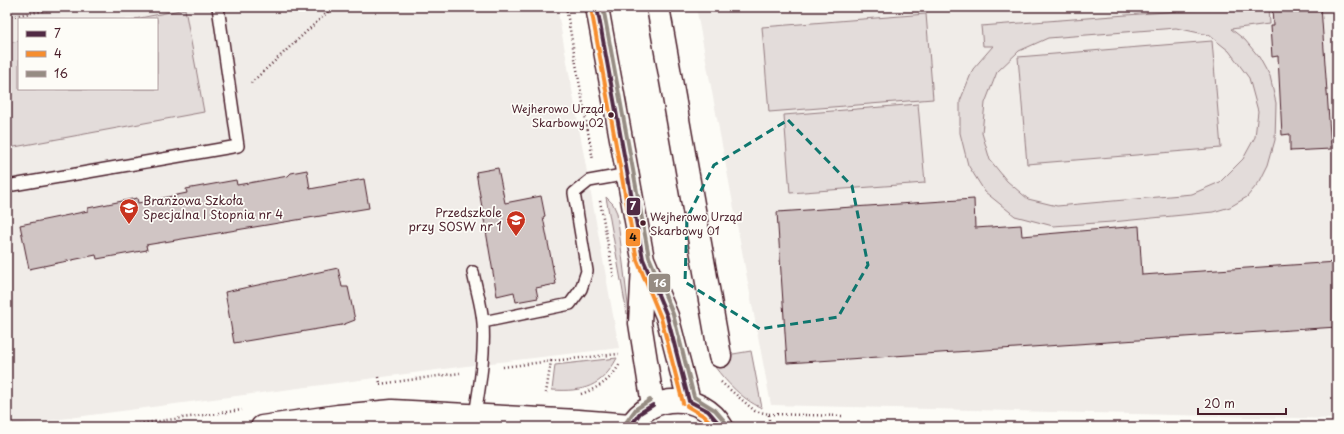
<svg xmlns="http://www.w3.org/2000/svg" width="1344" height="434" font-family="'Playpen Sans',sans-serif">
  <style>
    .built { fill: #f0ece8; fill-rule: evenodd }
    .green { fill: #e3dcda; stroke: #967e82; fill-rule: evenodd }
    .building { fill: #d0c5c4; stroke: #4a1f2b }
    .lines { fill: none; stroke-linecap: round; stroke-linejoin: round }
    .service-casing { stroke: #4a1f2b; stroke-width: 14 }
    .minor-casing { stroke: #4a1f2b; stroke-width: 25 }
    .tertiary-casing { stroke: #4a1f2b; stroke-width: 25 }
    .path { stroke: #4a1f2b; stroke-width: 2.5; stroke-dasharray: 1 3; stroke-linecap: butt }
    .service { stroke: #fdfcf7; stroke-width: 11 }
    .minor { stroke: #fdfcf7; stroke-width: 22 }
    .tertiary { stroke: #fdfcf7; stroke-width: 22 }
    .bus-1-casing { stroke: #fdfcf7; stroke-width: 7 }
    .bus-2-casing { stroke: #fdfcf7; stroke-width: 7 }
    .bus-3-casing { stroke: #fdfcf7; stroke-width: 7 }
    .bus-1 { stroke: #512a44; stroke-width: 4 }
    .bus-2 { stroke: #f68d2e; stroke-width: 4 }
    .bus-3 { stroke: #968c83; stroke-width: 4 }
    .marked { fill: none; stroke: #0f766e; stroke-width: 3; stroke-dasharray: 8 5; stroke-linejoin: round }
    .bus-dot { fill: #4a1f2b; stroke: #fdfcf7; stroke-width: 1.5 }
    .labels { text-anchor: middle; stroke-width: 3.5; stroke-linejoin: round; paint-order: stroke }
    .bus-label { font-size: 11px; fill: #4a1f2b; stroke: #fdfcf7; text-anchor: end }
    .poi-label { font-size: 12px; fill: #4a1f2b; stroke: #fdfcf7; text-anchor: start }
    .line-badge { stroke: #fdfcf7; stroke-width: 1.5 }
    .badge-label { font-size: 11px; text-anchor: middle; font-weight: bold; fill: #fff }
    .pale-badge-label { font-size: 11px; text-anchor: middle; font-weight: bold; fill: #111 }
  </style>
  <rect width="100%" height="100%" fill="#fdfcf7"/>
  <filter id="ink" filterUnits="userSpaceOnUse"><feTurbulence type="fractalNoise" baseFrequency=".025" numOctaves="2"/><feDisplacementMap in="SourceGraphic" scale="8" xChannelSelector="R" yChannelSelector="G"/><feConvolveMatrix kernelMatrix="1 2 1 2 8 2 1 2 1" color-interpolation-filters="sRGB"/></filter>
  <g filter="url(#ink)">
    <path class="built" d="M7,7H557L619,348L482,364L7,426ZM19,19H157V89H19Z
      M696,7H1337V419L771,405Z"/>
    <path class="green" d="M1232,7H1268L1269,24L1231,29L1245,40L1259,57L1270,77L1276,103L1275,140L1268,165L1260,181L1247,197L1230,207L1213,212L1112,222L1053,226L1015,216L985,192L968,165L960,133V101L973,69L993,46H983L981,26ZM1176,28L1209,35L1229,51L1249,78L1258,111L1255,137L1243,159L1220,182L1192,194L1057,206L1028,199L1007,181L990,160L982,133L985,103L997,72L1019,51L1048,38Z
      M185,9L204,112L9,148L7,136V43L19,41V89H157V19H135Z
      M926,14L933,99L769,112L762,27Z
      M1212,41L1221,148L1027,164L1018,57Z
      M918,104L925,183L790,193L784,115Z
      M606,197L613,204L617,213L629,313L627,314Z
      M751,351L762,408C742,400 720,376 709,358Z
      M617,358C602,387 583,392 552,390L555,365Z"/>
    <path class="building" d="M1272,7H1321L1331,149L1290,151V134L1282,135L1278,56L1272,57L1270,26H1273Z
      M498,168L505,203L541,196L545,216L543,217L556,284L536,288L538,298L516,302L514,292L497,296L476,172Z
      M307,170L310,189L364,179L369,208L146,245L147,250L97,259L96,255L29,269L20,225L88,211V208L137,198L138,203L187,193L186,189L236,180L237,185L288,176L291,173Z
      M974,199L975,228L1021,225L1022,236L1139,226L1142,275L1337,262V327L787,363L777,212Z
      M338,268L342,287H348L355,320L342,325L234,343L225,292Z"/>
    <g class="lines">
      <defs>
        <path id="service" d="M7,186L238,146L218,7
          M473,272C476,289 482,306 483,323C485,354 480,385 475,415
          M483,322L570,304L581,289L587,271L574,193L589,181L628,174
          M390,427L392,411"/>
        <path id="minor" d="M658,7L720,356
          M262,427L338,416L392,411L578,421L631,425"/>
        <path id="tertiary" d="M597,7L643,259L667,316L689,401
          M643,266L640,323L653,405
          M630,427C650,392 702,392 722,427"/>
      </defs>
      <use href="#service" class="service-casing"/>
      <use href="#minor" class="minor-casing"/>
      <use href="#tertiary" class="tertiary-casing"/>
      <path class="path" d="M566,7L593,160
        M7,17L66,7
        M251,83L333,7
        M600,201L614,278
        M551,361L619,354
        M503,367L551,361L546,393
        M379,377L380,383
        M721,382L755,411L769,414V427
        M380,384L460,373
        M581,394C598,388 610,381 619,365
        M769,414L843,416
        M115,427L242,410"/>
      <use href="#service" class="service"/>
      <use href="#minor" class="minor"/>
      <use href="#tertiary" class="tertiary"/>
      <defs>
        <path id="bus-1" d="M597,7L643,259L667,316L689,401
          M689,401L708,411L722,427
          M630,427L640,413L653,405"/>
        <path id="bus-2" d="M591,8L637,260L661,318L683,403
          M687,406L704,416L715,427"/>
        <path id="bus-3" d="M603,7L649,257L673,314L694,397L715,410L727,424
          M625,424L636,409L650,400"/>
      </defs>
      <use href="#bus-1" class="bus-1-casing"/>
      <use href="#bus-2" class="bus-2-casing"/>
      <use href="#bus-3" class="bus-3-casing"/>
      <use href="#bus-1" class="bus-1"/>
      <use href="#bus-2" class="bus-2"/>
      <use href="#bus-3" class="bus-3"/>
    </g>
  </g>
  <path class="marked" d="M788,120L852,186L868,265L838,317L760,329L685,282L687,218L714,165Z"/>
  <defs>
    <symbol id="school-pin" viewBox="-11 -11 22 30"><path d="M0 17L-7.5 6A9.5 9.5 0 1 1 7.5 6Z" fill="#c8321e" stroke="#fdfcf7"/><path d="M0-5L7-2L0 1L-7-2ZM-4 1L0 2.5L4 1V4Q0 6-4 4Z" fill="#fff"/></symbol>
  </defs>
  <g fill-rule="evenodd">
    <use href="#school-pin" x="118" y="197" width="22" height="30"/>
    <use href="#school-pin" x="505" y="209" width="22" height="30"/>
  </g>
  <g class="bus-dot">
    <circle cx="611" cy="115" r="3.5"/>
    <circle cx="643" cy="223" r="3.5"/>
  </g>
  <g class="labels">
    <g class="bus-label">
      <text x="604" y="113">Wejherowo Urząd<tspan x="604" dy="14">Skarbowy 02</tspan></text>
      <text x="650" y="221" text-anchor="start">Wejherowo Urząd<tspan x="650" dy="14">Skarbowy 01</tspan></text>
    </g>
    <g class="poi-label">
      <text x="143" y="205">Branżowa Szkoła<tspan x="143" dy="14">Specjalna I Stopnia nr 4</tspan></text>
      <text x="502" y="217" text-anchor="end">Przedszkole<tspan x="502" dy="14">przy SOSW nr 1</tspan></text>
    </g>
  </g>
  <g class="line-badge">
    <rect x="626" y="197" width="15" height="19" rx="4" fill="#512a44"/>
    <rect x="625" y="228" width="16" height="19" rx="4" fill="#f68d2e"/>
    <rect x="648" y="273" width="23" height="20" rx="4" fill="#968c83"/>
  </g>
  <g class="badge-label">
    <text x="633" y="210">7</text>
    <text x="660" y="287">16</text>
  </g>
  <g class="pale-badge-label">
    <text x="633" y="241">4</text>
  </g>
  <rect width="1344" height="434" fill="none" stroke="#fdfcf7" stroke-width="24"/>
  <rect x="12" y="12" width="1320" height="410" fill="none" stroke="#4a1f2b" stroke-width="1.5" filter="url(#ink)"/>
  <rect x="18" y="18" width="140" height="72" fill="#fdfcf7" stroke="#b5a4a5"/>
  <rect x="26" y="31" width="20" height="6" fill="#512a44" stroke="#b5a4a5"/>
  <text x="54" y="38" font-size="12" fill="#4a1f2b">7</text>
  <rect x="26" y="51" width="20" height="6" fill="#f68d2e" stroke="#b5a4a5"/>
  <text x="54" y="58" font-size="12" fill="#4a1f2b">4</text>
  <rect x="26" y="71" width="20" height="6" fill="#968c83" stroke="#b5a4a5"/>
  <text x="54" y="78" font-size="12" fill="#4a1f2b">16</text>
  <path d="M1198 408v6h88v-6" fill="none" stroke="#4a1f2b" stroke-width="2"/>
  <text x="1204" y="408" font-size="12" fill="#4a1f2b" stroke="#fdfcf7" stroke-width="3" paint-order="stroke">20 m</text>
</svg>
